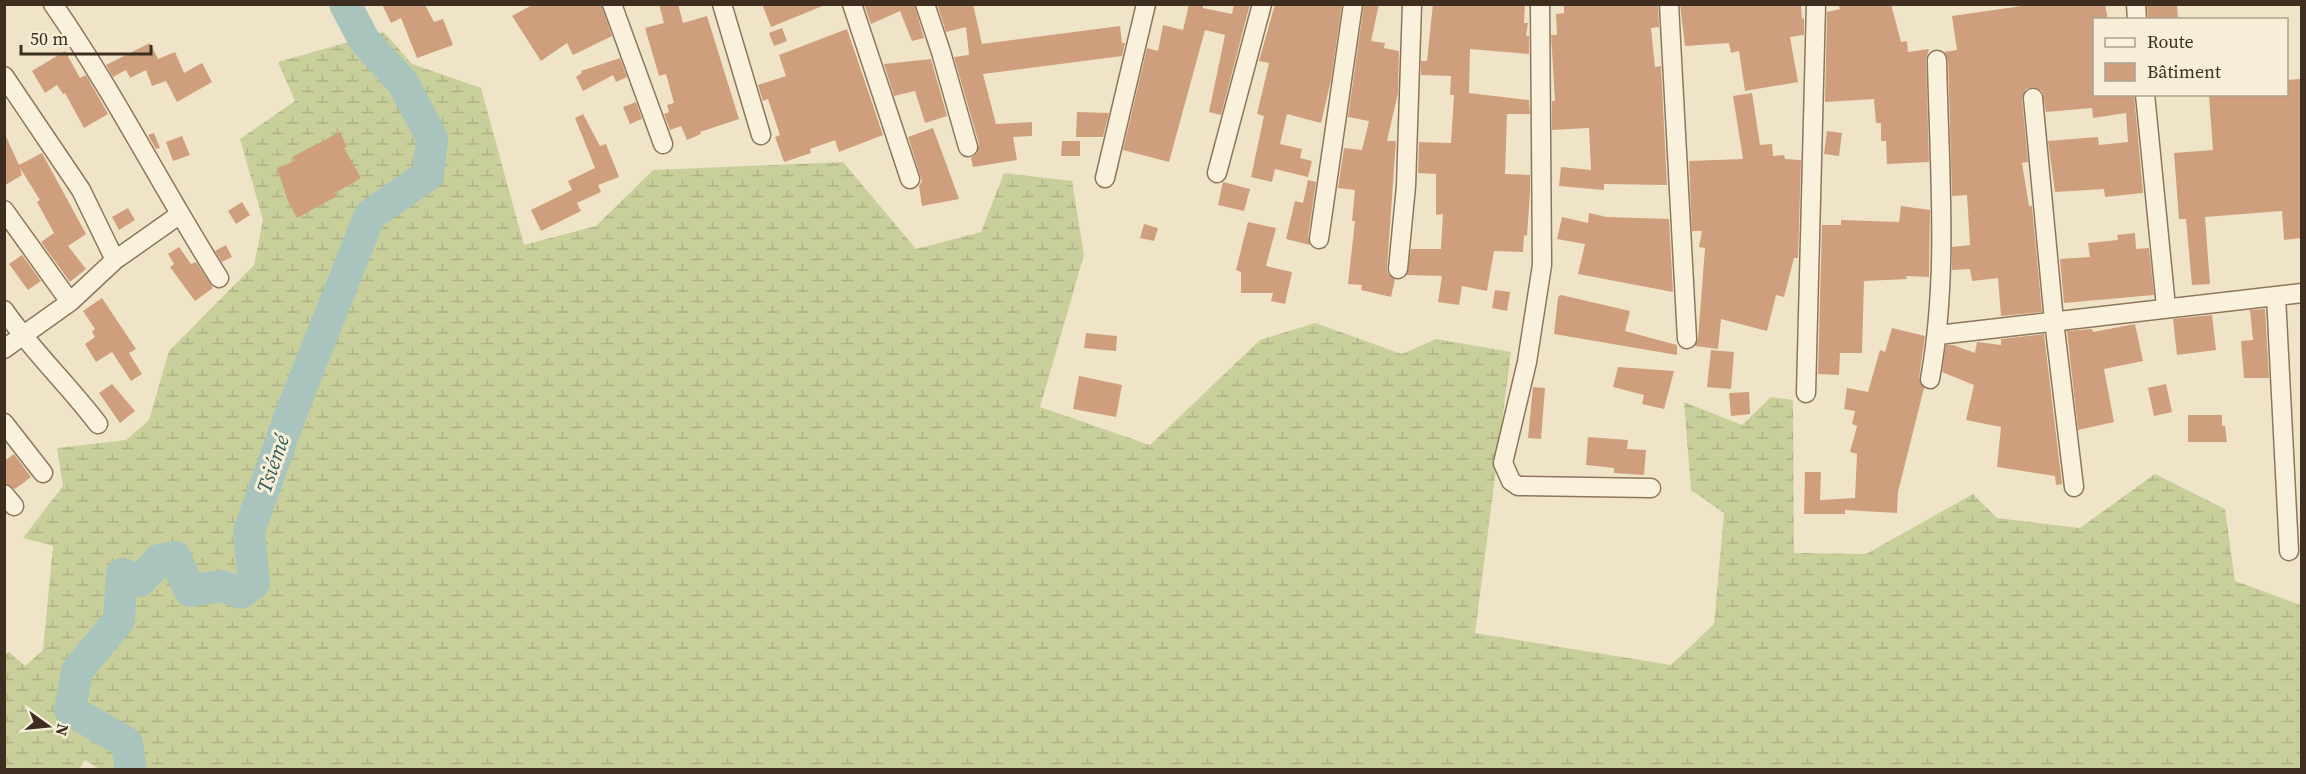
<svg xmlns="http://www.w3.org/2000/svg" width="2306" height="774" font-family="'Source Serif 4',serif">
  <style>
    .wetland { fill: url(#wetland-marsh) }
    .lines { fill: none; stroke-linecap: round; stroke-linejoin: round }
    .river { stroke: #a9c4bc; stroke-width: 32 }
    .building { fill: #cf9f7d }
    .minor-casing { stroke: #8d765c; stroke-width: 21 }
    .minor { stroke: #faf1dc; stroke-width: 18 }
    .labels { text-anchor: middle; stroke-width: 6; stroke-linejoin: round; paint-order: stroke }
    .water-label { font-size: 21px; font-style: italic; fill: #2f5d5a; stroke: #f7eed8 }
  </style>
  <defs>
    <pattern id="wetland-marsh" width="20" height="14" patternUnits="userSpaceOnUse" patternTransform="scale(1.5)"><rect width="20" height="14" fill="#c9cf9b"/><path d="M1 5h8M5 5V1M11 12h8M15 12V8" fill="none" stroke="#aeb285"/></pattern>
  </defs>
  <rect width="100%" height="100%" fill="#f0e4c8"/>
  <path class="wetland" d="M384,32L412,64L481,88L524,245L596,226L653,170L843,162L916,249L981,232L1004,173L1072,181L1084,255L1040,407L1150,445L1260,340L1315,323L1402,354L1436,339L1511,352L1475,633L1671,665L1714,624L1724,513L1691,490L1684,402L1742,425L1771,397L1793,400L1794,553L1866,554L1973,494L1997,518L2080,528L2155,474L2225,509L2235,581L2301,605V769L100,770L85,760L79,769L5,770V655L9,652L25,666L43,650L53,546L23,538L63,486L57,448L126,440L149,420L169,351L254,265L263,220L240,139L295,101L278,62Z"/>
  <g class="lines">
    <path class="river" d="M131,770L127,743L70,710L77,671L119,620L122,574L140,581L159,560L175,557L190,591L221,586L241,593L254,583L249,531L293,408L370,215L428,175L432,138L403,83L364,40L345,4"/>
  </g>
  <path class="building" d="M382,4H427L425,5L434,22L443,19L453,45L417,58L401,18L391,23Z
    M534,4H601L612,36L573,55L567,43L541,61L512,16Z
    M659,4H678L683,23L707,16L739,119L700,132L701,134L687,140L681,126L670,130L664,114L669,112L667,105L674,103L666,74L659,76L645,28L664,23Z
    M762,4H825V5L771,27Z
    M864,4H914L924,38L912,41L900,11L871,24Z
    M937,4H973L982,44L1120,26L1122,43H1125L1122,56L983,74L996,124L1032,122V136L1013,137L1017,160L973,167L971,158L976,154L979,144L954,57L969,55L966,27L946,32Z
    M1189,4H1203V8L1232,14L1234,4H1250L1221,115L1209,112L1225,35L1205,30L1169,162L1123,150L1147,48L1158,51L1163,25L1183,30Z
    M1275,4H1342L1331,80L1321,123L1287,114L1280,144L1302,149L1300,158L1312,161L1308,177L1275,169L1272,182L1251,177L1264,116L1257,114L1269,63L1259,61Z
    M1364,4H1379L1371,41L1385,43L1384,48L1399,51L1398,93L1387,141H1396L1387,268L1388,274L1395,279L1391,297L1361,290L1362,285L1348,284L1355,221H1352L1355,190L1338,188L1344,148L1362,150L1369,121L1348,117Z
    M1433,4H1525L1524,23H1528L1526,36H1529V54L1470,49L1469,93L1529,100L1530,114H1507L1505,174L1530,175V192L1527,236L1524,235L1523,252L1494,251L1487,291L1462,286L1459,305L1438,302L1442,276L1407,275L1411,249H1441L1443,214L1436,215V174L1418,173L1419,142L1451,143L1454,95H1450L1451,76L1421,75V61H1427Z
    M1564,4H1658L1659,27L1651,28L1655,67L1661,66L1667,185L1604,184V190L1559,186L1561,167L1591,170L1589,128L1552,130V101H1555L1551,35H1557L1556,14L1564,13Z
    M1680,4H1801L1802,19L1804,18V35L1790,37L1798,82L1745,91L1739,51L1731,53L1729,43L1685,46Z
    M1838,4H1891L1901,42L1907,41L1908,52L1929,49L1926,60L1929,162L1887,164L1886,141H1881V123H1876L1874,99L1825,102L1827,12L1840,9Z
    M2036,4H2105L2108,20H2094V94H2134L2143,193L2105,197L2104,189L2055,192L2048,141L2098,137L2099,145L2128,142L2126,113L2093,118L2092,108L2046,112L2042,91L2033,87L2026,89L2022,99L2028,162L2022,163L2029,206H2032L2042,312L2001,316L1998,278L1972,281L1970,269L1952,270V247L1970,245L1967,195L1952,196L1948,60L1944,52L1957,50L1952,16Z
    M2147,4H2177L2178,20H2148Z
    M782,28L787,41L774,46L769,33Z
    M847,29L883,135L839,152L835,140L810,149L811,153L784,162L775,137L780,135L768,99L763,101L758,85L786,76L779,55Z
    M150,43L158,59L175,52L184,73L202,63L212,82L177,102L166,81L152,86L146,70L130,78L126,70L113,77L106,65Z
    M65,51L80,78L86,75L108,114L84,128L65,93L63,94L57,85L45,93L32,71Z
    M620,58L627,77L616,82L613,75L583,91L576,77L582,73L581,71Z
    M931,59L947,116L925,123L915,91L894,96L884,64Z
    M2301,79V238L2284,240L2282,211L2205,217L2210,284L2192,285L2186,219H2179L2174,153L2213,150L2209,96L2286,94V80Z
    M1752,93L1760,145L1772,144L1773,156L1784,155L1785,159L1801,160L1798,258H1794L1784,297L1776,295L1767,331L1721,319L1718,349L1695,346L1698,339L1705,248L1699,247L1702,231H1692L1689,161L1743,159L1733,96Z
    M636,102L642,119L630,124L623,107Z
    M1077,112L1109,113L1103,137H1076Z
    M583,114L600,146L606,144L619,177L598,185L601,192L577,203L581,211L541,231L531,210L572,190L568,181L595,168L575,118Z
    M933,128L959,199L922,206L919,186L922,181L908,137Z
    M1827,131L1842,133L1839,156L1824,154Z
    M4,132L19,165L42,153L86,234L68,246L86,269L70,282L41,242L54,233L37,202L40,200L20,168L22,175L4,186Z
    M340,132L347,147L344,148L361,178L335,193L337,196L297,218L288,201L277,168L295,161L292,157Z
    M154,133L160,148L156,149L148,135Z
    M182,136L190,155L173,161L166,142Z
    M1062,141H1080V156H1061Z
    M1308,180L1316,182L1308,237L1310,245L1286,239L1295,201L1303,203Z
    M1223,182L1250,189L1244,211L1218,205Z
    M242,202L250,215L236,224L228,211Z
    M1901,206L1930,210L1929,277L1906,276L1907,279L1864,281L1862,353H1840L1839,375L1818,374L1822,225H1841V220L1899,222Z
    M128,208L135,220L119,230L112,217Z
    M1589,213L1607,217L1669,219L1673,292L1578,274L1585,244L1557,239L1562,217L1588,223Z
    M1248,222L1276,228L1266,266L1292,272L1285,304L1271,301L1273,293H1241V272L1236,270Z
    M1144,224L1158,228L1154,241L1140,238Z
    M2135,233L2136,249L2149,248L2154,295L2064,303L2060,259L2090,257L2088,243L2118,240L2117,235Z
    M226,245L232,257L222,262L215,251Z
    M179,247L191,264L196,262L213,288L195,301L170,267L174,264L168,254Z
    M22,255L41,281L28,290L9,264Z
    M1495,290L1510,292L1507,311L1492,308Z
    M1561,295L1630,311L1625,331L1677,345V355L1554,334L1558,297Z
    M102,298L136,349L129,353L142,374L131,381L112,352L96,362L85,344L95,337L92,332L95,329L83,311Z
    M2265,309L2269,378H2244L2241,341L2253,340L2250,310Z
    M2212,315L2216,350L2177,355L2173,319Z
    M2135,324L2143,361L2104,369L2114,422L2078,430L2067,331L2092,329L2093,332Z
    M1892,328L1925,336L1919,378L1924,388L1898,492L1897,513L1845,510V514H1804L1805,472H1821L1820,500L1855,498L1857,454L1850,452L1857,426L1852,424L1855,411L1844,409L1847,388L1868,392L1880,350L1885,352Z
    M1086,333L1117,336L1116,351L1084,348Z
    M2044,334L2062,484L2056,485L2055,476L1997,467L2001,427L1966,420L1974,385L1942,372L1946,345H1953L1975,353L1977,342L2001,345V339Z
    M1711,350L1734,352L1731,389L1707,387Z
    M1618,367L1674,371L1664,409L1642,404L1644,395L1613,387Z
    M1079,376L1122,385L1116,417L1073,409Z
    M112,384L135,411L120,423L99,393Z
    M2166,384L2172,412L2154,416L2148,388Z
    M1533,387L1545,388L1541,439L1528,438Z
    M1749,392L1750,414L1731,416L1729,393Z
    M2188,415H2222V426H2225L2227,442H2188Z
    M1588,437L1628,440L1627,449L1646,450L1644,475L1614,473V468L1586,465Z
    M14,454L31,477L15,489L4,483V461Z"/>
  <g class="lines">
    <defs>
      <path id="minor" d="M53,4C114,92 162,188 219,278
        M612,4L663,144
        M722,4L761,135
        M852,4L910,179
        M925,4L941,52L968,147
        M1540,4L1542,265L1527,362L1503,463L1511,481L1518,486L1651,488
        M1669,4L1687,339
        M2136,4L2137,20
        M4,76L81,190L115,260
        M2145,94L2166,307
        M2033,98L2054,321L2074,487
        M1217,173L1262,4
        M1105,178L1146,4
        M4,210L70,302
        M1319,239L1353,4
        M1398,269L1406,186L1412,4
        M2276,296L2289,551
        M4,310C32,351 68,384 98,424
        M1938,335L2302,293
        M4,349L70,302L115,260L179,215
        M1930,379C1949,275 1939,166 1937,60
        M1806,393L1816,4
        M4,423L43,473
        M4,494L14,506"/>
    </defs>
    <use href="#minor" class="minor-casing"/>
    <use href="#minor" class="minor"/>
  </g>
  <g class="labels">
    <g class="water-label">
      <text transform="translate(273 464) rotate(-71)" y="7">Tsiémé</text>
    </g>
  </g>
  <rect width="2306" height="774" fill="none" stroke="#3d2e20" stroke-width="12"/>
  <rect x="2093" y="18" width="195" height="78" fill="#f7eed8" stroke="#ada18e" stroke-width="1.5"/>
  <rect x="2105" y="38" width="30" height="9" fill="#faf1dc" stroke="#ada18e" stroke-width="1.5"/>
  <text x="2147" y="48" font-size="18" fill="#3d2e20">Route</text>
  <rect x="2105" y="63" width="30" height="18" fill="#cf9f7d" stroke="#ada18e" stroke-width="1.5"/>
  <text x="2147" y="78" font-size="18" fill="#3d2e20">Bâtiment</text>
  <g transform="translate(48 726) rotate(105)" stroke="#f7eed8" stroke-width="4.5" paint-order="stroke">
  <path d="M0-4.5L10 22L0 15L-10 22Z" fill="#3d2e20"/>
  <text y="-9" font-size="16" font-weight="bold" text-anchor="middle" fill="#3d2e20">N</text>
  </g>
  <path d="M21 45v9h130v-9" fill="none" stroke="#3d2e20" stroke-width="3"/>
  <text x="30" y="45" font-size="18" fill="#3d2e20" stroke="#f7eed8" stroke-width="4.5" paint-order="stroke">50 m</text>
</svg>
